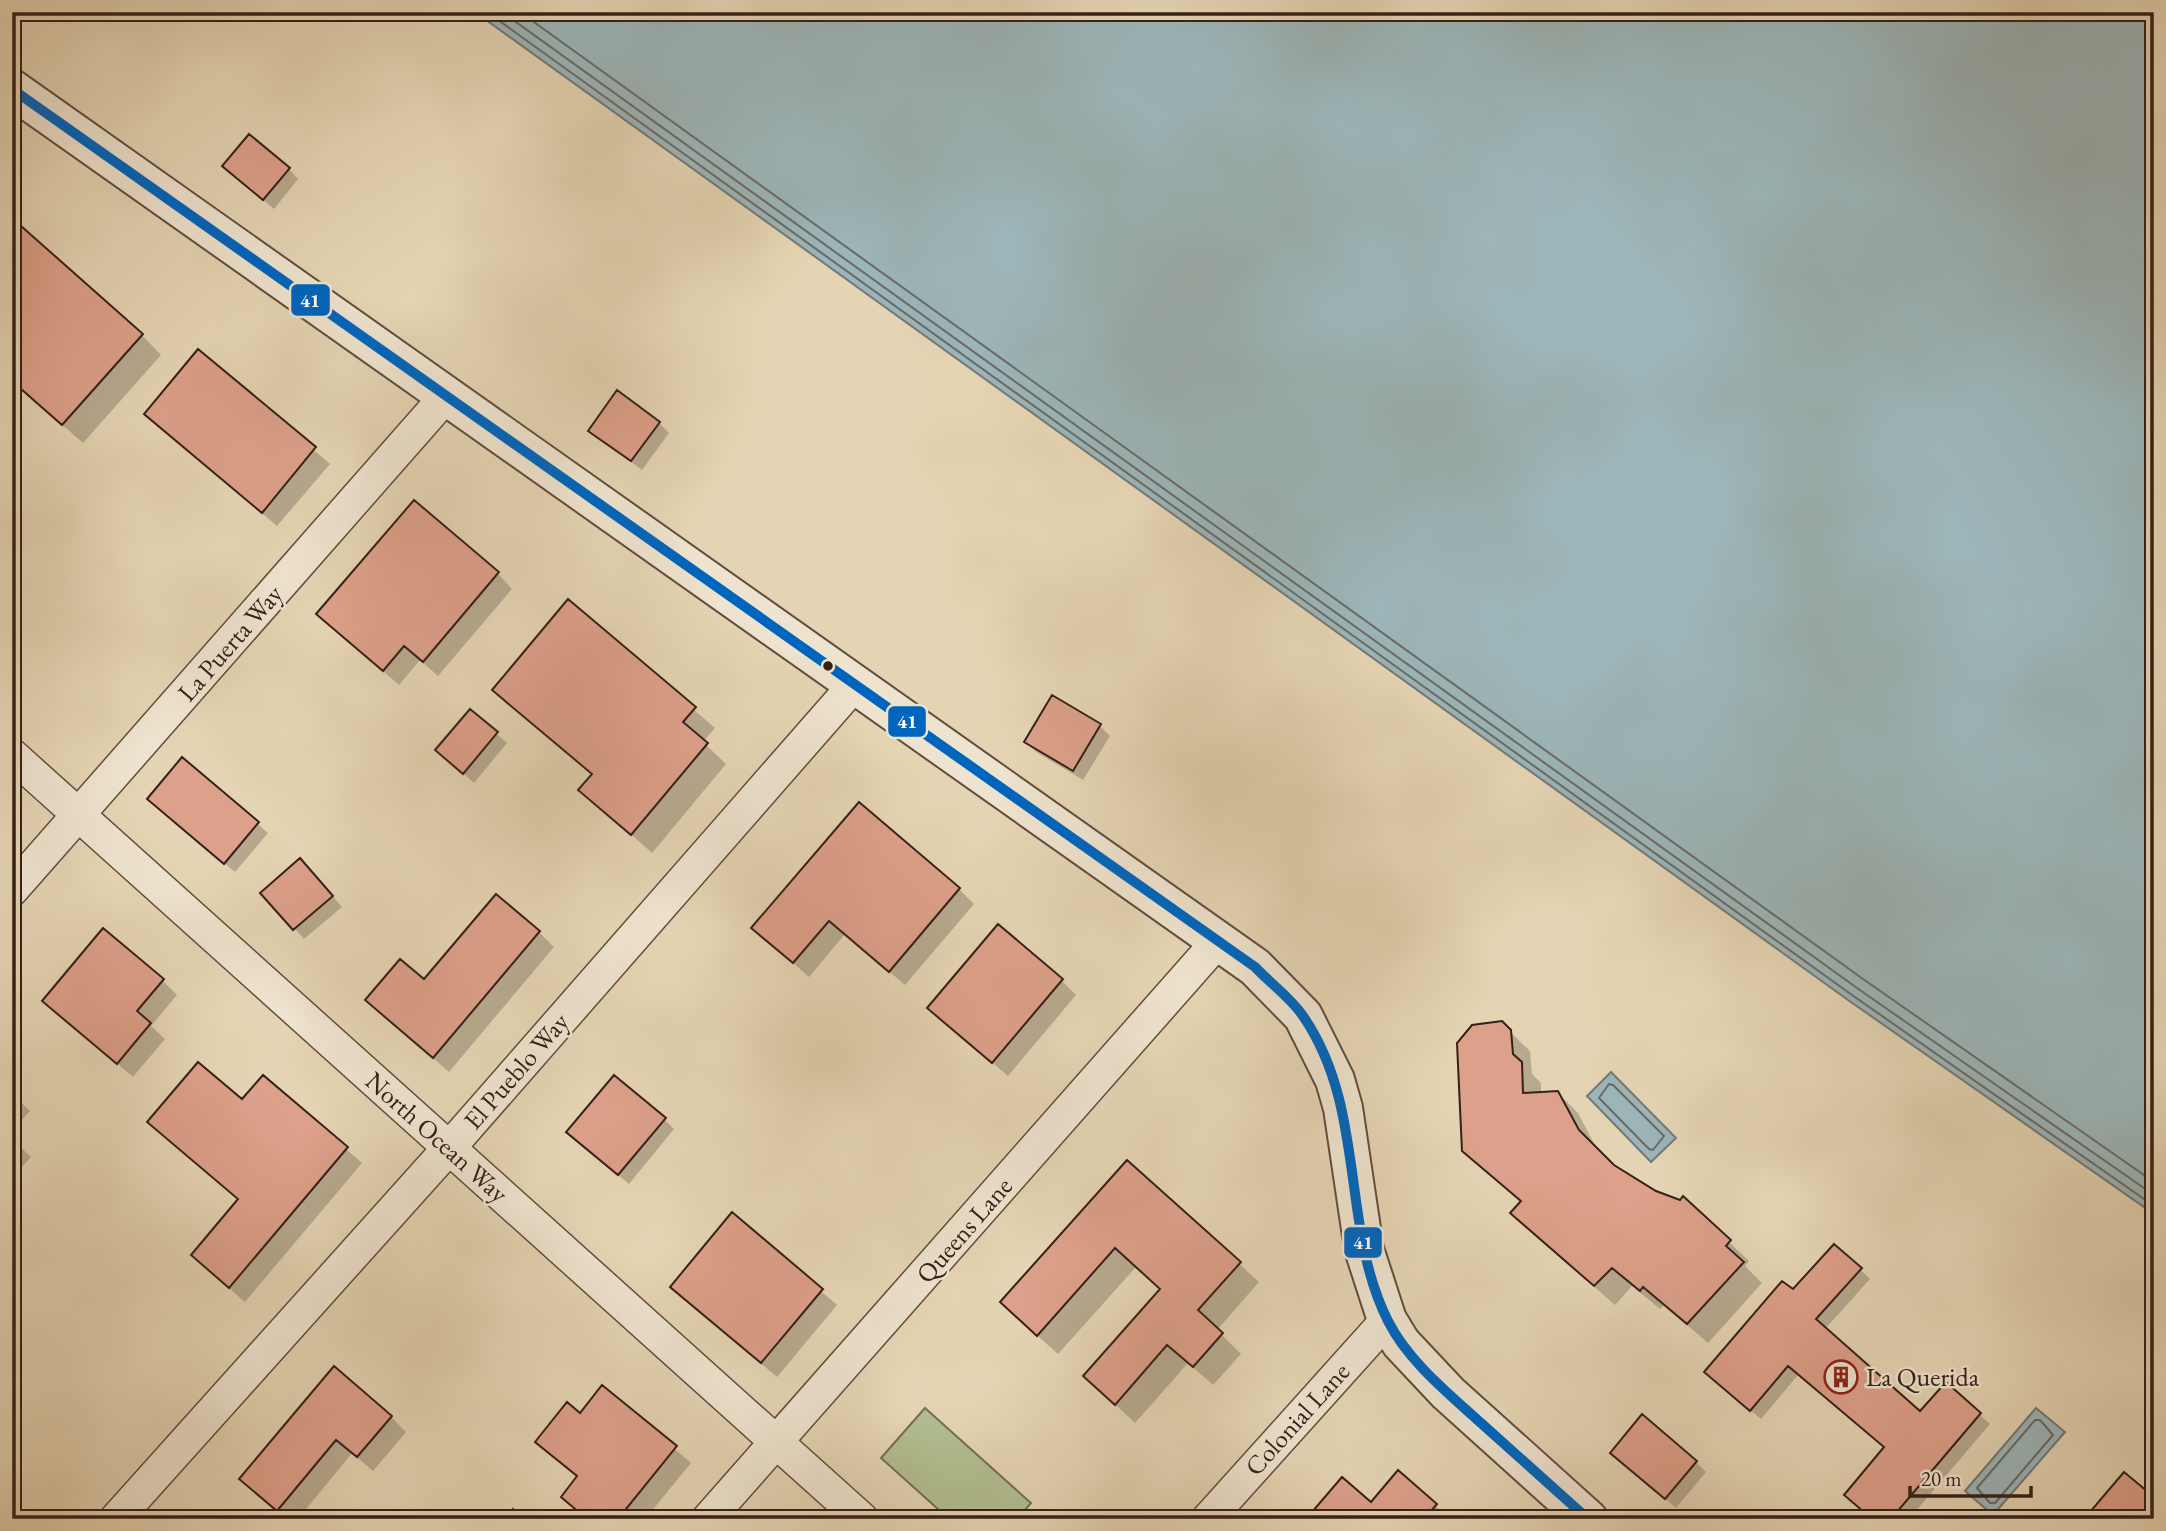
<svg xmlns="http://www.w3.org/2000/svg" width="2166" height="1531" font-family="'EB Garamond',serif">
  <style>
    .green { fill: #b1bd8f; stroke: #736e54; stroke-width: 2 }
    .water { fill: #9cb5b8; stroke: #737978; stroke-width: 2 }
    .shadow { fill: #0003 }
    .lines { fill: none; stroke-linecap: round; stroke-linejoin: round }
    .shore { stroke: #686a68; stroke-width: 2 }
    .building { fill: #dda08a; stroke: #352018; stroke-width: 2 }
    .minor-casing { stroke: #614d3f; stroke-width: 35 }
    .tertiary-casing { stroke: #614d3f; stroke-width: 42 }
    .minor { stroke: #eee3ce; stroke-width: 32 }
    .tertiary { stroke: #eee3ce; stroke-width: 38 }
    .bus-1-casing { stroke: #eee3ce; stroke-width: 16 }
    .bus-1 { stroke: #0065bd; stroke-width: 10 }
    .bus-dot { fill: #352018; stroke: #eee3ce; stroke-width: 2.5 }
    .labels { text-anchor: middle; stroke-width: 5; stroke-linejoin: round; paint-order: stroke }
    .street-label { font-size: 26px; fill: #352018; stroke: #eee3ce }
    .poi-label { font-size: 26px; fill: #352018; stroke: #eee3ce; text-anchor: start }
    .line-badge { stroke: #eee3ce; stroke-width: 2.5 }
    .badge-label { font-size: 19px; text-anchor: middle; font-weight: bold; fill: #fff }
  </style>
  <rect width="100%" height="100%" fill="#e5d4b3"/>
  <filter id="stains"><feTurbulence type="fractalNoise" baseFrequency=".00286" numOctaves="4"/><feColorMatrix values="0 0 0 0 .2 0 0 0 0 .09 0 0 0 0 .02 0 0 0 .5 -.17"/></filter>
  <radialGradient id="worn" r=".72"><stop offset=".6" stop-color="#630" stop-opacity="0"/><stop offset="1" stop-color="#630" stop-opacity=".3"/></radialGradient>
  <path class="green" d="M925,1408L1031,1503L1017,1519H949L881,1458Z"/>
  <path class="water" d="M475,12H2154V1214L1848,1000Z
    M1611,1072L1676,1138L1651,1162L1587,1096Z
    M2036,1408L2065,1432L1993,1515L1965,1491Z"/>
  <path class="shadow" d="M289,169L298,179L274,209L234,176Z
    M142,335L161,355L83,443L12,381Z
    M199,351L330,464L277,526L146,414Z
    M659,423L669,433L642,470L590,431Z
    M498,574L512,589L438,676L420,660L399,685L318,614Z
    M569,602L715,728L703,742L726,764L652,853L581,790L593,776L494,690Z
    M470,711L507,743L474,783L437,750Z
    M1100,726L1110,736L1083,780L1036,752L1026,742Z
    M182,760L268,833L235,872L159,809Z
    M310,870L342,907L304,939L263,893Z
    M959,889L974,904L905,985L845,934L809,977L754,928Z
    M539,932L554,947L449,1072L367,1000L425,982Z
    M162,980L177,995L151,1026L165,1039L133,1077L45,1001Z
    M1061,980L1076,995L1008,1076L945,1023Z
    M1501,1023L1530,1051L1532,1074L1541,1083V1094L1558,1093L1578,1113L1598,1151L1613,1166L1655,1193L1680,1203L1683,1199L1749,1261L1745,1266L1762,1283L1708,1343L1664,1305L1660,1309L1632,1286L1615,1305L1532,1232L1521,1203L1463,1151Z
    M264,1078L362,1163L245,1302L208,1270L239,1200L150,1122L243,1102Z
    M12,1094L30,1111L12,1131Z
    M664,1119L674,1129L629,1184L578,1142Z
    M12,1139L31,1157L12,1178Z
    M1127,1162L1259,1282L1217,1330L1241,1354L1213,1385L1188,1363L1135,1423L1105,1395L1162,1290L1136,1267L1058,1354L1022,1322Z
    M732,1215L837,1305L777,1377L687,1301Z
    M1860,1269L1870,1279L1825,1329L1920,1413L1946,1384L1990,1424L1909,1519H1873L1886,1448L1798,1375L1761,1419L1716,1381L1793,1292Z
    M603,1387L691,1463L645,1519H586L563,1497L578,1478L537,1442L580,1415Z
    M391,1417L406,1432L373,1471L352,1453L298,1519H285L241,1479Z
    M1622,1462H1696L1706,1472L1676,1508Z
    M1398,1473L1450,1519H1308L1371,1505Z"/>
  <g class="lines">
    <path class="shore" d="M487,12L1852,995L2154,1206
      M502,12L1857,988L2154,1195
      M520,12L1863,979L2154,1182
      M1609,1084L1613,1085L1664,1136L1653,1150L1649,1149L1599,1098Z
      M2035,1420H2040L2053,1435L1995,1503H1990L1977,1488Z"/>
  </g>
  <path class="building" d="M249,134L290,168L263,200L222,166Z
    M21,226L143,334L62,425L12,381V236Z
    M198,349L316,447L262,513L144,414Z
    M617,390L660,422L631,461L588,431Z
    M414,500L499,572L423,662L404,646L383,671L316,614Z
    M568,599L696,707L683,722L708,743L631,835L578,790L592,774L492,690Z
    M1052,695L1101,724L1073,771L1024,742Z
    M470,709L498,732L463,774L435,750Z
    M182,757L259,822L224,864L147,799Z
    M859,802L960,888L889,972L829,921L793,963L751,928Z
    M300,858L333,896L293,930L260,893Z
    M496,894L540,931L433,1058L365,1000L400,959L424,979Z
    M998,924L1063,979L992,1063L927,1008Z
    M103,928L164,979L137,1011L151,1023L117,1064L42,1001Z
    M1502,1021L1511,1030L1513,1054L1522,1062L1523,1093L1558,1091L1579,1130L1614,1165L1656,1191L1680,1200L1683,1196L1731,1240L1726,1246L1744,1262L1687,1324L1643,1287L1640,1291L1612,1268L1594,1286L1510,1213L1521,1201L1462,1151L1457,1043L1472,1025Z
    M198,1062L242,1099L263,1075L348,1147L229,1288L191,1255L238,1199L147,1122Z
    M614,1075L666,1118L618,1175L566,1132Z
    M1127,1160L1241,1262L1198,1310L1223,1333L1193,1367L1167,1345L1115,1405L1083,1376L1160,1289L1115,1248L1037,1336L1000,1302Z
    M732,1212L823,1289L761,1363L670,1287Z
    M1834,1244L1862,1268L1816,1319L1920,1411L1946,1382L1981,1413L1891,1519H1872L1844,1495L1884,1447L1788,1366L1750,1411L1704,1372L1782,1281L1793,1289Z
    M334,1366L392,1416L357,1457L336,1440L277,1511L239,1479Z
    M602,1385L677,1446L618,1519H587L561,1497L577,1476L535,1442L567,1402L580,1413Z
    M1642,1414L1697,1461L1665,1499L1610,1453Z
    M1398,1470L1437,1504L1424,1519H1306L1342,1477L1371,1502Z
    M2124,1472L2154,1497V1519H2084Z
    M513,1509L524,1519H505Z"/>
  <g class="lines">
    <defs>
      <path id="minor" d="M12,755L862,1519
        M12,890L447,395
        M116,1519L449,1148L856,683
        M708,1519L1219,940
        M1208,1519L1387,1320"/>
      <path id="tertiary" d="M12,89L1255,967L1303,1016L1335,1080L1343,1108L1364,1249L1387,1320L1401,1343L1448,1393L1588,1519"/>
    </defs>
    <use href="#minor" class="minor-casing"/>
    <use href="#tertiary" class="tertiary-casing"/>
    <use href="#minor" class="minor"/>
    <use href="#tertiary" class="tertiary"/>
    <defs>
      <path id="bus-1" d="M12,89L1255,967C1270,983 1291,998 1303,1016C1367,1109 1340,1226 1388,1321C1408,1361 1448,1393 1481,1423C1517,1455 1552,1487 1588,1519"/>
    </defs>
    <use href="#bus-1" class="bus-1-casing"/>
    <use href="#bus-1" class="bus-1"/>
  </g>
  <defs>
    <symbol id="building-ring" viewBox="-11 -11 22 22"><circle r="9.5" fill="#eee3ce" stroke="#8f2418" stroke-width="1.5"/><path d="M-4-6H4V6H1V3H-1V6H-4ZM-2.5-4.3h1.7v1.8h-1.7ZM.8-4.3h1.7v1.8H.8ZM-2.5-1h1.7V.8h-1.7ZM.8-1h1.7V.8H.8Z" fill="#8f2418"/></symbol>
  </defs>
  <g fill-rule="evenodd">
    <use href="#building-ring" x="1822" y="1358" width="38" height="38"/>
  </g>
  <circle class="bus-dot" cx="828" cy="666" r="6"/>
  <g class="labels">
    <g class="street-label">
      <text transform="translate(230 643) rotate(-49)" y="9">La Puerta Way</text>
      <text transform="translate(516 1071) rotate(-49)" y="9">El Pueblo Way</text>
      <text transform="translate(437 1137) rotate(42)" y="9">North Ocean Way</text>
      <text transform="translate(964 1230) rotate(-49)" y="9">Queens Lane</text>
      <text transform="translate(1297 1419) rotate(-48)" y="9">Colonial Lane</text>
    </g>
    <g class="poi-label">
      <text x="1866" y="1386">La Querida</text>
    </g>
  </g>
  <g class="line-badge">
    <rect x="290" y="283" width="41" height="34" rx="7" fill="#0065bd"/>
    <rect x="887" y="705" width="40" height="33" rx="7" fill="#0065bd"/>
    <rect x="1343" y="1226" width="40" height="33" rx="7" fill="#0065bd"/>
  </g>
  <g class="badge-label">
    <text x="310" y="307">41</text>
    <text x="907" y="728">41</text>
    <text x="1363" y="1249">41</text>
  </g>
  <rect width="2166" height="1531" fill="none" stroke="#e5d4b3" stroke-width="42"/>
  <rect x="14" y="14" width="2138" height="1503" fill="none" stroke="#352018" stroke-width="3.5"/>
  <rect x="21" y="21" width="2124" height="1489" fill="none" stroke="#352018" stroke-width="2"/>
  <path d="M1910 1486v10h121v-10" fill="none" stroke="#352018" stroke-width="3.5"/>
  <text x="1921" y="1486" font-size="21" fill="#352018" stroke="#eee3ce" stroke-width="5" paint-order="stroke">20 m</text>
  <rect width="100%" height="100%" filter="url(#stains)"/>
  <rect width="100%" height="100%" fill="url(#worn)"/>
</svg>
